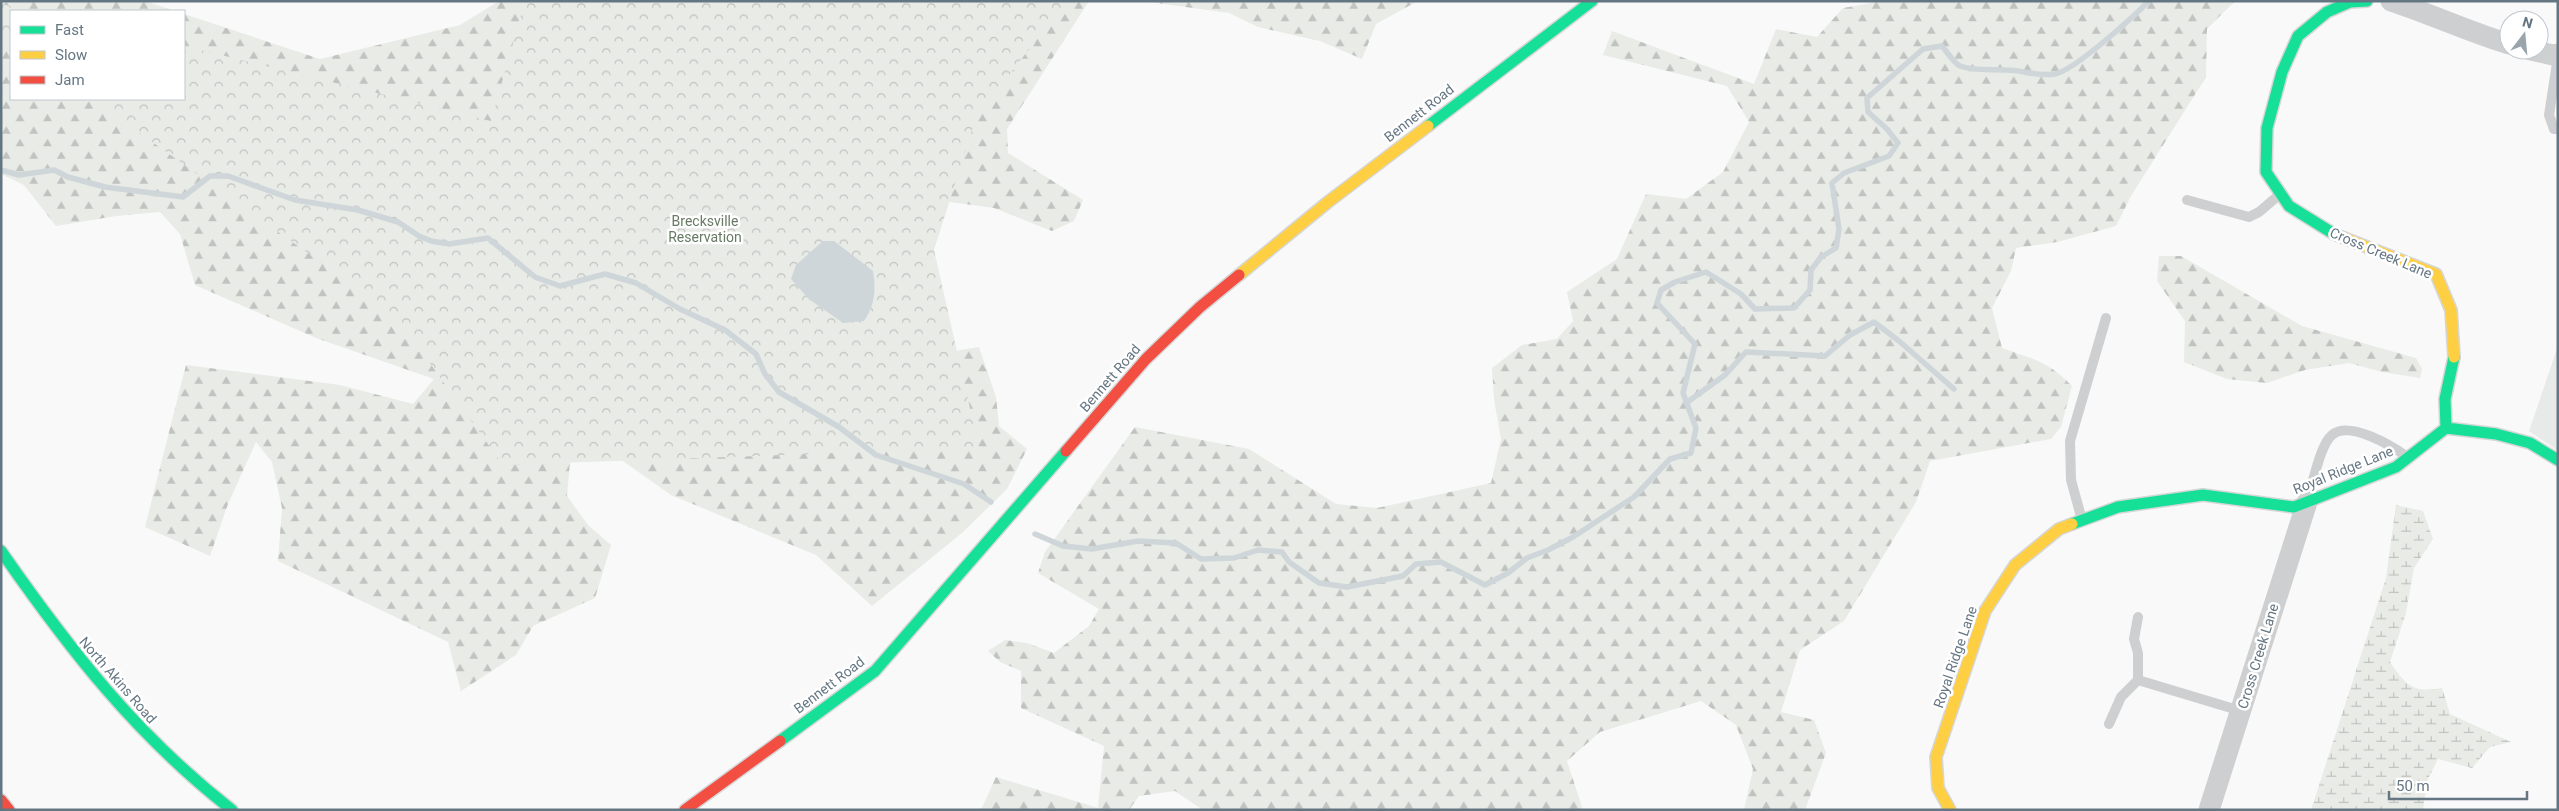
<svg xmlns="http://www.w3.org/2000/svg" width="2559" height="811" font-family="Roboto,sans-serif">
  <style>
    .built { fill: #e8e9e9 }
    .forest { fill: url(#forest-firs) }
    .wetland { fill: url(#wetland-marsh) }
    .park { fill: url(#park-crowns) }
    .water { fill: #ced6d9 }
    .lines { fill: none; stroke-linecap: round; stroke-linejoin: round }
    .stream { stroke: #ced6d9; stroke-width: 5.5 }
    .fast-casing { stroke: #d5d6d7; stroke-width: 14 }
    .slow-casing { stroke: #d5d6d7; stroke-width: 14 }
    .jam-casing { stroke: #d5d6d7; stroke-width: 14 }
    .lane { stroke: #cecfd0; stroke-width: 10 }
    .street { stroke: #cecfd0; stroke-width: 21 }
    .fast { stroke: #16e098; stroke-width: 11 }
    .slow { stroke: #ffcf43; stroke-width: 11 }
    .jam { stroke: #f24e42; stroke-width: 11 }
    .labels { text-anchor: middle; stroke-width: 5; stroke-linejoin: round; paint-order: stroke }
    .street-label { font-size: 14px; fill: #657683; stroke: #fff }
    .park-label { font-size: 14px; fill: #687a64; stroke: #fff }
  </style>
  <defs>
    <pattern id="forest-firs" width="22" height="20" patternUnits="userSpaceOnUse" patternTransform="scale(1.25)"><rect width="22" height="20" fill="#e8ebe6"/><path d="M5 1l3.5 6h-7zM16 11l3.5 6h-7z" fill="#c0c3c0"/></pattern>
    <pattern id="wetland-marsh" width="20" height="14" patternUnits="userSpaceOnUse" patternTransform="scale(1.25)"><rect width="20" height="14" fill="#e8ebe6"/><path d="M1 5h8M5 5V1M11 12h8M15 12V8" fill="none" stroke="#c0c3c0"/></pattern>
    <pattern id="park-crowns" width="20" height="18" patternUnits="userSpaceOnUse" patternTransform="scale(1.25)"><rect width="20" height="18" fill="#e8ebe6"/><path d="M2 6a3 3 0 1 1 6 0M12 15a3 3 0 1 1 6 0" fill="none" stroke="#c0c3c0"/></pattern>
  </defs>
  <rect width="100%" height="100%" fill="#f9f9f9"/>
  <path class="built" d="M2558,346V451L2529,431Z"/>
  <path class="forest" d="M1,1H145L175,11H11V99H184V14L320,59L460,25L499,1H1089L1007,129L1008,153L1083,200L1074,221L1052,231L994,208L943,201L889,246L948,352L979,347L996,397L999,426L1027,449L1007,489L962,533L872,606L816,555L671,495L603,447L571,450L567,496L588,525L611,545L595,598L533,626L516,655L461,691L448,642L278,561L282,508L272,462L256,442L228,504L210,556L145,527L186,365L340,385L413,404L434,379L316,338L195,285L180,234L160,212L116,216L56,226L24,185L1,174Z
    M1142,1H1418L1376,24L1362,59L1320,41L1258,27L1229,13Z
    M1883,1H2235L2207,29L2206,77L2131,196L2116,226L2057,242L2016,248L2011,271L1992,308L2002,348C2035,360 2046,360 2072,386L2061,427L2051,439L1930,461L1916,502L1844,621L1800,650L1781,712L1814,720L1826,753L1805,810H1744L1753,769L1736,725L1701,701L1600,732L1567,761L1583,810H1203L1175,791L1139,796L1129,810H981L996,777L1098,808L1104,746L1021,708V671L1000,662L988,651L1005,640L1027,643L1054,653L1089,626L1099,609L1038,573L1045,552L1135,427L1249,449L1336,504L1377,508L1491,483L1501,439L1494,399L1492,368L1522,345L1557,339L1573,321L1567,292L1617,259L1646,194L1686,199L1723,172L1749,122L1727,86L1603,55L1612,31L1754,84L1776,29L1817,37L1843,8Z
    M2159,256H2181L2302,326L2416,358L2422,369L2420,378L2382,372L2349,363L2305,370L2267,383L2227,379L2184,362L2185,321L2157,281Z"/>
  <path class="wetland" d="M2396,505L2423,511L2433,539L2414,568L2406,613L2390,662C2405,684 2413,694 2442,688L2450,714L2511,742L2490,747L2472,768L2438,759L2427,781L2423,810H2311L2386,578Z"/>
  <path class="park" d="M525,1H1066L976,118L934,250L979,448L503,465L396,316L92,99H184V46L491,121Z
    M1,4L34,11H11V41L1,34Z"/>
  <path class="water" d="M823,241H834L873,271C876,291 875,304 864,321L843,323L809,299L791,279L796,265Z"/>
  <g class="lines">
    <path class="stream" d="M1,170L19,175L54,170L68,177L105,187L183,197L210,176H228L295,200L358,210L398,222L419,236L431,241L449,244L488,238L535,277L560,286L605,274L636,283L680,309L725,330L756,354L765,374L779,392L839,427L876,455L964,484L991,502
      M1686,403L1725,375L1746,352L1825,356L1850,335L1874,322L1899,341L1954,389
      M1035,534L1063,546L1092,549L1138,541L1176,543L1201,559L1234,558L1258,550L1282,552L1289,562L1319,583L1347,587L1403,576L1416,564L1441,562L1485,585L1508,573L1527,558L1548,550L1573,537L1634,497L1670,459L1691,453L1696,428L1683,393L1695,344L1657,303L1661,290L1675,282L1706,272L1741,294L1755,309L1794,308L1810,290L1811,270L1821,257L1836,248L1839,229L1832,183L1844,173L1889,156L1898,143L1887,129L1868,112L1867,98L1923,49L1942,46C1947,52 1954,63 1960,66C1973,71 1993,69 2006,70C2024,70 2037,77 2055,74C2075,70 2133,17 2149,1"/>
    <defs>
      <path id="fast" d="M1428,126L1592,1
        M2334,234L2289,206L2266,172L2267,128L2282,72L2298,36L2327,12L2350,2L2367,1
        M2446,428L2445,399L2454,357
        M2072,524L2118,507L2203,495L2294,507L2396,467L2446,428L2496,434L2530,443L2558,460
        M1,551C70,650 136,735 232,810
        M780,741L875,671L1066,451"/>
      <path id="slow" d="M2334,234L2436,274L2451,310L2454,357
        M1239,275L1328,202L1428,126
        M1950,810L1938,788L1936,757L1985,611L2015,565L2059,529L2072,524"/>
      <path id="jam" d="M1066,451L1146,359L1200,307L1239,275
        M1,800L9,810
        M685,810L780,741"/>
    </defs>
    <use href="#fast" class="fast-casing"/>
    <use href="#slow" class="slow-casing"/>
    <use href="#jam" class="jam-casing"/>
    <path class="lane" d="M2558,57L2549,115L2554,129H2558
      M2187,200L2249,217L2259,212L2279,195
      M2308,496C2314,481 2320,445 2332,435C2349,420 2392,446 2406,456
      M2082,520L2071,480L2070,441L2106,318
      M2138,680L2241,711
      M2109,724L2121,697L2138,680V653L2134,639L2138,617"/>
    <path class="street" d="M2391,1C2431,14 2469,32 2509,44
      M2531,50L2553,55L2558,54
      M2209,810L2307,502"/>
    <use href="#fast" class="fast"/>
    <use href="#slow" class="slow"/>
    <use href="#jam" class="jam"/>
  </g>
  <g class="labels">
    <g class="street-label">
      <text transform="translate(1419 113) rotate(-38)" y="5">Bennett Road</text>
      <text transform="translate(2381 253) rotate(23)" y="5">Cross Creek Lane</text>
      <text transform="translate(1110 378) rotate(-49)" y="5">Bennett Road</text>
      <text transform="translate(2343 470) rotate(-22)" y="5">Royal Ridge Lane</text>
      <text transform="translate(2258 656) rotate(-73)" y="5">Cross Creek Lane</text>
      <text transform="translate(1955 657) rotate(-71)" y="5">Royal Ridge Lane</text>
      <text transform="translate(118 680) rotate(49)" y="5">North Akins Road</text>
      <text transform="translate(829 685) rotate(-37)" y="5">Bennett Road</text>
    </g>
    <g class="park-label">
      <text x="705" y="226">Brecksville<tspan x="705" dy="16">Reservation</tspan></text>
    </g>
  </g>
  <rect width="2559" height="811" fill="none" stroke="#657683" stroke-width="5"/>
  <rect x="10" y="10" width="175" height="90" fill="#ffffff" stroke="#c1c8cd"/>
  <rect x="20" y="26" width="25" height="8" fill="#16e098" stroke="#c1c8cd"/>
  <text x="55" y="35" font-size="15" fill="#657683">Fast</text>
  <rect x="20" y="51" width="25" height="8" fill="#ffcf43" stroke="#c1c8cd"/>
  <text x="55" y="60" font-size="15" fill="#657683">Slow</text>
  <rect x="20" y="76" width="25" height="8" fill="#f24e42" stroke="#c1c8cd"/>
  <text x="55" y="85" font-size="15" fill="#657683">Jam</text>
  <g transform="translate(2524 35) rotate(16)"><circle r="24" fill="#ffffff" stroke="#c1c8cd"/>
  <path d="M0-4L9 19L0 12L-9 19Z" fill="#99a4ac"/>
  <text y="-8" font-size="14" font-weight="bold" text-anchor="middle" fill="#657683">N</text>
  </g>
  <path d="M2389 791v8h138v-8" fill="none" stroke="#657683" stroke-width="2.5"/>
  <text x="2396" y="791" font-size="15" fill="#657683" stroke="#ffffff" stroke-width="4" paint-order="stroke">50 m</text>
</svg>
